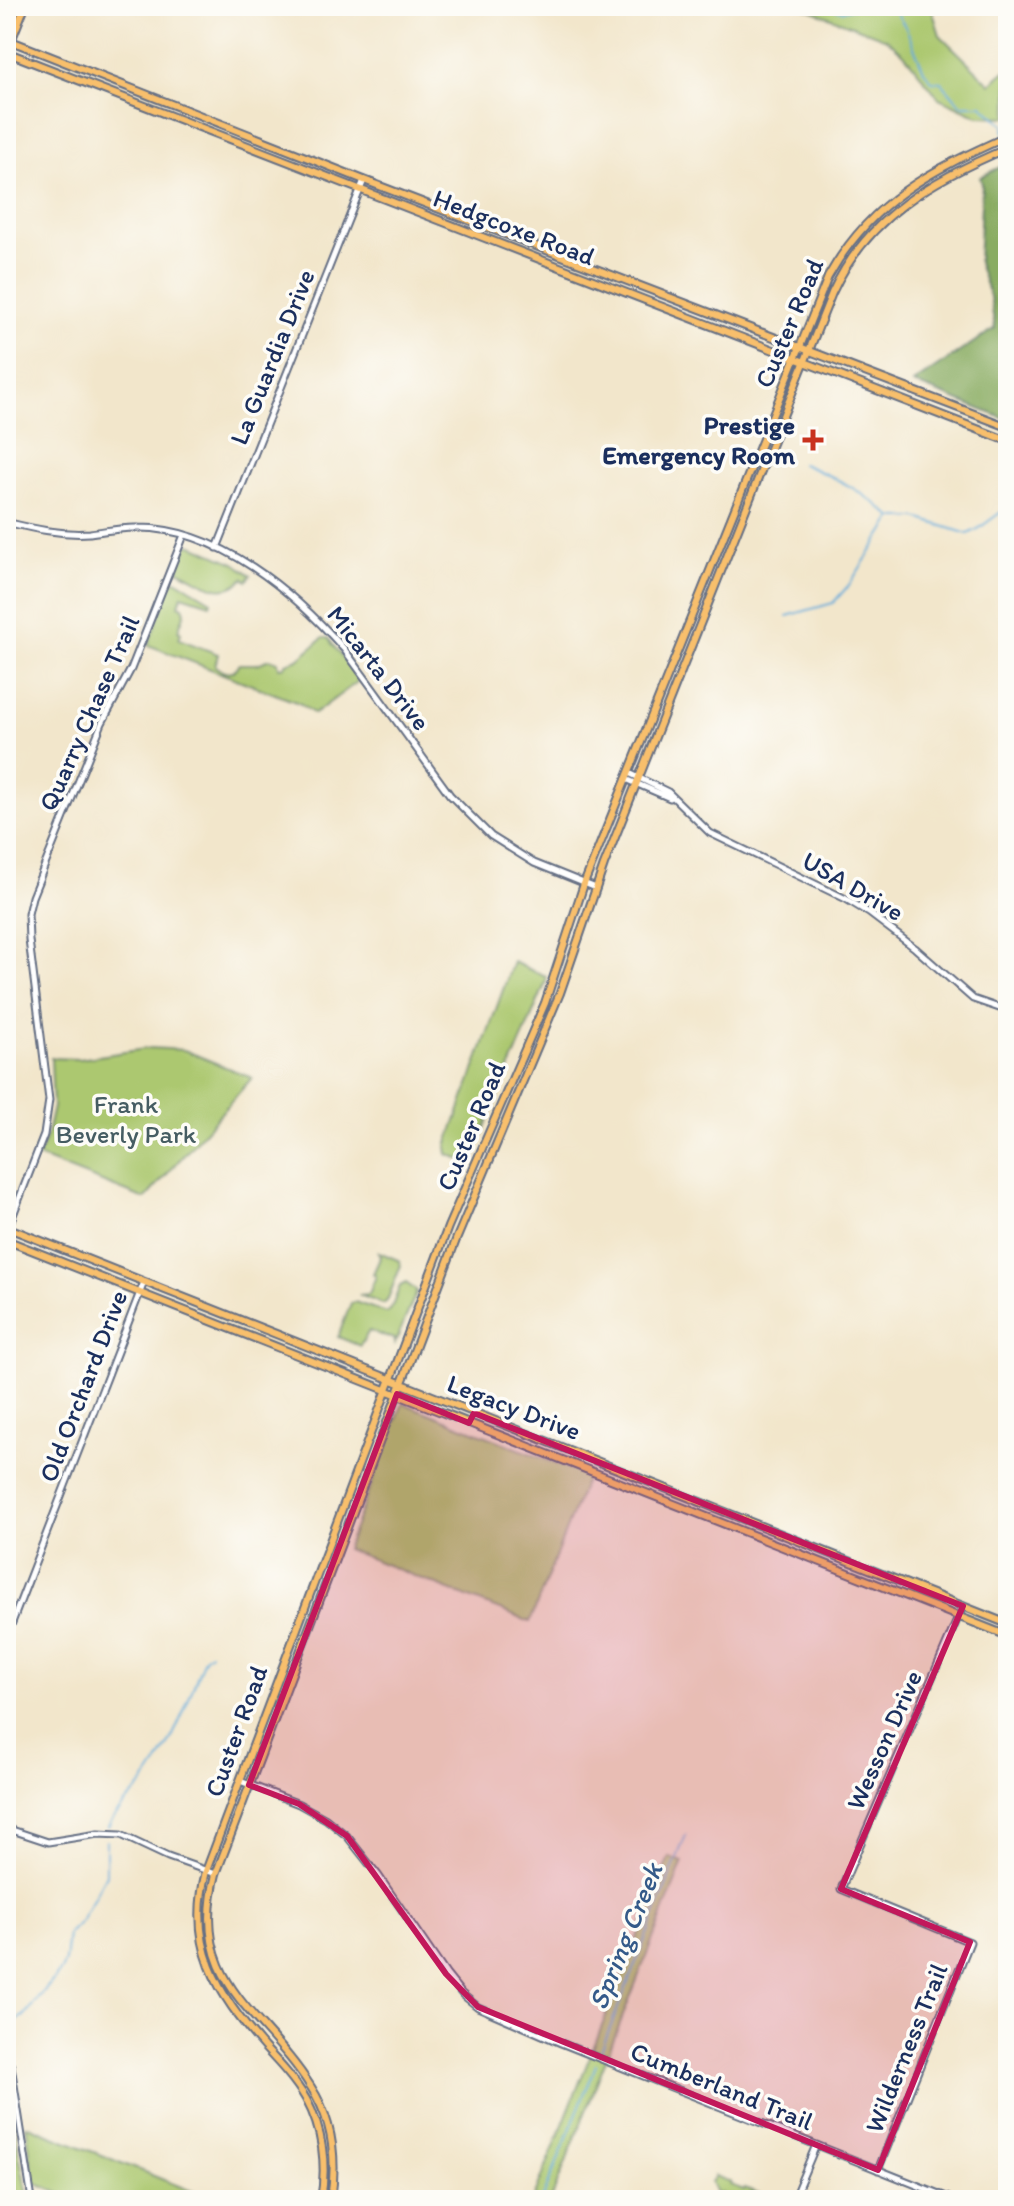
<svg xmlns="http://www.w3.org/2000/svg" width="1014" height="2206" font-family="Itim,sans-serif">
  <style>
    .green { fill: #acc86f; stroke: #647c66; stroke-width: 2 }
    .forest { fill: #89ac62; stroke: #526e60; stroke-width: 2 }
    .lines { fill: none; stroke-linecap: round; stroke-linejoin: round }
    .stream { stroke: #62abd9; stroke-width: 2 }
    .minor-casing { stroke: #666f84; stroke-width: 9 }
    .major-casing { stroke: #666f84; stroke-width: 10 }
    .minor { stroke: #fff; stroke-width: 5 }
    .major { stroke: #f8bf6c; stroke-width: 6 }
    .marked { fill: #c2185b; fill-opacity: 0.2; stroke: #c2185b; stroke-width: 6; stroke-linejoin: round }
    .poi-dot { fill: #c8321e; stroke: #fdfcf7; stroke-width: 3 }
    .labels { text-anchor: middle; stroke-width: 7; stroke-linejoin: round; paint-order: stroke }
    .street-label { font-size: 26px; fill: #1b2f5e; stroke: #fdfcf7 }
    .poi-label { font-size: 26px; font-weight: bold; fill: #1b2f5e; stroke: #fdfcf7; text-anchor: end }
    .park-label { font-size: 26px; fill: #465d63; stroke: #fdfcf7 }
    .water-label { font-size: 28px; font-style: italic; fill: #345a89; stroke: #fdfcf7 }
  </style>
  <rect width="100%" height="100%" fill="#fdfcf7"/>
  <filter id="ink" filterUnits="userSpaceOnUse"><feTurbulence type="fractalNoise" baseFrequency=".0125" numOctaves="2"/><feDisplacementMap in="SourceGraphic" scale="16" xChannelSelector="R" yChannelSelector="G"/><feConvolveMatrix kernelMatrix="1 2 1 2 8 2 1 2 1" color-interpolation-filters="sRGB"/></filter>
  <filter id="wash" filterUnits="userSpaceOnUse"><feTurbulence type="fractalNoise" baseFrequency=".006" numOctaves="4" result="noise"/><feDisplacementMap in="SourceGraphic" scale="32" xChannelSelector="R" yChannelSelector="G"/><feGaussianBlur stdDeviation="1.8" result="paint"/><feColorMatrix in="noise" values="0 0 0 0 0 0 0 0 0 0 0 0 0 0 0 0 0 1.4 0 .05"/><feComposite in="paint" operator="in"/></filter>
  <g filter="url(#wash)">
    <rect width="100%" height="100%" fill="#f2e6cb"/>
    <path class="green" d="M800,6H931L940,35L990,84L1008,69V117L978,116L939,98L904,54L887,39Z
      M190,544L235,563L251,575L247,581L244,578C222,601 202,581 178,570L187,546Z
      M176,580L211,601L210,604L182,595L179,605L183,607L185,612L178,631L181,633L179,639L218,654L215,666L224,672L233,671L239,664H257L270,659L278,662L279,667L285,666L286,663L298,659L323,638H328L357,678V682L314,714L301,704L148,645L172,581Z
      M513,962L546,977V982L470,1163L448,1154L447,1146Z
      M151,1048L184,1050L252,1078L145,1199L38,1157L47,1134L53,1107L51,1058L79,1059Z
      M379,1252L398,1260L401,1265L387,1301L383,1304L359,1295L369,1294L376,1276L373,1274L381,1256Z
      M406,1283L417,1291L395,1343L394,1339L369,1331L360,1346L338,1337L351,1303L355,1302L387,1313L391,1309L400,1286Z
      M403,1403L587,1476L530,1622L346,1549Z
      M669,1857L683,1862L551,2200H533Z
      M6,2120L13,2122L28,2200H6Z
      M26,2125L214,2200H76L34,2183Z
      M715,2176L731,2182L730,2185L744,2190L745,2188L776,2200L749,2198L731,2200L729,2196L724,2198L722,2193L717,2195L711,2182Z"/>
    <path class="forest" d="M1008,163V420L913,383L995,328L990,297L978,263L982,184L980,177Z"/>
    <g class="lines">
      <path class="stream" d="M823,6L843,11L858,6
        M892,6L906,28L924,71L932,81L941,82L961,105H982L1004,125L1006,144
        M1007,151L1008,158
        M1008,168L997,195L999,253L1008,260
        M802,464C841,480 861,490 893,518H917L968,534L978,529L1008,507
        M787,616L833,603L849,585L892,519
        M108,1827C118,1807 135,1796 148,1778C174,1741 189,1700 204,1658L210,1653
        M6,2028L10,2022L24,2016L62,1969L65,1961L68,1934L81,1921L106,1875V1841
        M601,2051L686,1835
        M542,2200L596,2065"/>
    </g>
  </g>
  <g filter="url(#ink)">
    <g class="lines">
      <defs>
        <path id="minor" d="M6,522C34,529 62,535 90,533C107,531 123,527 139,528C219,528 294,592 344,649L450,795L491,836L534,863L596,888
          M217,548L364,180
          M629,773L668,792L710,833L846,899L869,913L915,948L973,999L1008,1011
          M626,779L670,798
          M6,1233L44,1135L49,1100L29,940L28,914L32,897L102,723L131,669L184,535
          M6,1638L144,1282
          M240,1781L299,1804L326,1819L347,1836L378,1875L446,1974L462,1994L478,2007L561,2043L954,2200
          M6,1828L48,1842L98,1834L121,1835L168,1857L216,1874
          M6,2056L11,2066L32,2200
          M878,2170L970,1942L841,1889L963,1606
          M793,2200L816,2145"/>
        <path id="major" d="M6,29L15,6
          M6,39L364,180L1008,427
          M6,52L1008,441
          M6,54L25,6
          M6,1227L1008,1624
          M6,1240L1008,1636
          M321,2200C327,2166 323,2130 306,2099C295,2080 279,2063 264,2047C216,1992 187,1946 206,1871L448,1227L545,1003L584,884L828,277C871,200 930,171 1008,136
          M331,2200C337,2161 333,2121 311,2087C263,2010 188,1984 216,1874L456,1240L560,993L604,865L832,293C867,216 934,179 1008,148"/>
      </defs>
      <use href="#minor" class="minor-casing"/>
      <use href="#major" class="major-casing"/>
      <use href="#minor" class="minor"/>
      <use href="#major" class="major"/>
    </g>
  </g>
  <path class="marked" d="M397,1394L469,1423L474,1413L963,1606L841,1889L970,1942L878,2170L478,2007L446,1974L347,1836L299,1804L249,1785Z"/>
  <path class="poi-dot" d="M809 428h8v8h8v8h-8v8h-8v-8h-8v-8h8z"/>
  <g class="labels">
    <g class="street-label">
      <text transform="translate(514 227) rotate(21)" y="9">Hedgcoxe Road</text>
      <text transform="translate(789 323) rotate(-67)" y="9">Custer Road</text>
      <text transform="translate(272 357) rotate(-68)" y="9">La Guardia Drive</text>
      <text transform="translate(379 668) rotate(52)" y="9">Micarta Drive</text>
      <text transform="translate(89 713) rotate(-66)" y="9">Quarry Chase Trail</text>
      <text transform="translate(853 886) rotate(30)" y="9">USA Drive</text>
      <text transform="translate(471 1126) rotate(-67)" y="9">Custer Road</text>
      <text transform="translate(83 1386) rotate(-69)" y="9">Old Orchard Drive</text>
      <text transform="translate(514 1407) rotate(21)" y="9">Legacy Drive</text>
      <text transform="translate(236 1731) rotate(-70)" y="9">Custer Road</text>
      <text transform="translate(884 1740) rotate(-66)" y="9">Wesson Drive</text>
      <text transform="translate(906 2048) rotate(-68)" y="9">Wilderness Trail</text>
      <text transform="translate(722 2086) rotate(22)" y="9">Cumberland Trail</text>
    </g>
    <g class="poi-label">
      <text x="795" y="434">Prestige<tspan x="795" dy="30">Emergency Room</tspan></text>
    </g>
    <g class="park-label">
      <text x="126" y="1113">Frank<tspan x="126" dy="30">Beverly Park</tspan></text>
    </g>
    <g class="water-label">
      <text transform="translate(625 1936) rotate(-68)" y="10">Spring Creek</text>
    </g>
  </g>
  <rect width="1014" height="2206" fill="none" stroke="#fdfcf7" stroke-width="32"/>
</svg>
